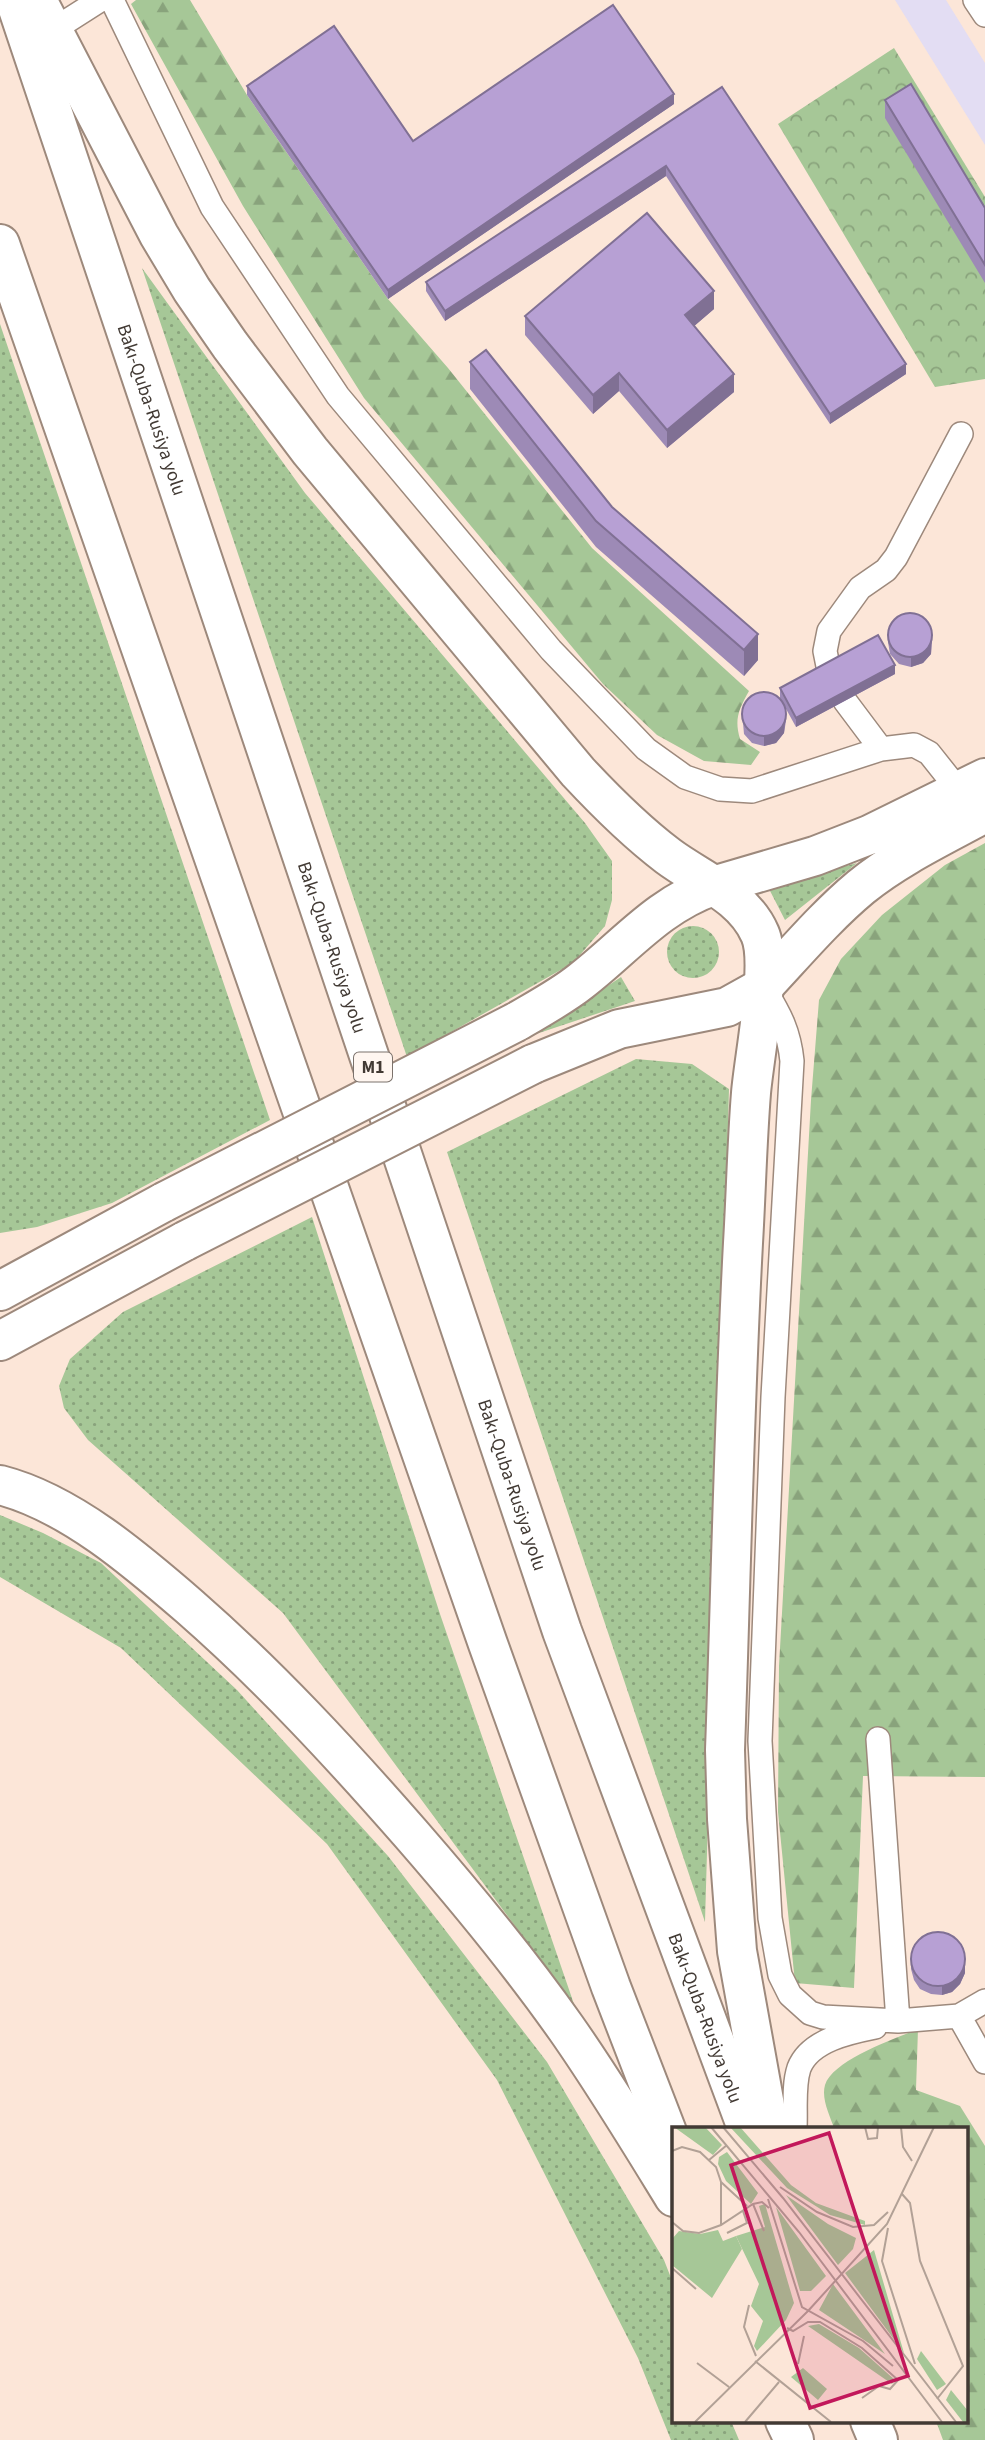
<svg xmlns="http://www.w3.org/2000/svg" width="985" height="2440" font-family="'Source Sans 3',sans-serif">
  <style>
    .commercial { fill: #e3ddf3 }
    .grass { fill: url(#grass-dots) }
    .forest { fill: url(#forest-firs) }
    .park { fill: url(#park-crowns) }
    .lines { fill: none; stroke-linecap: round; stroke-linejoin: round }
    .lane-casing { stroke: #9d897c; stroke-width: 26 }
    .secondary-casing { stroke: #9d897c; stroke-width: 42 }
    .highway-casing { stroke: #9d897c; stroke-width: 42 }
    .lane { stroke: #fff; stroke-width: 23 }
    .secondary { stroke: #fff; stroke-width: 38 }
    .highway { stroke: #fff; stroke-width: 38 }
    .highway-bridge-casing { stroke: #9d897c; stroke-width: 42; stroke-linecap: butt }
    .highway-bridge { stroke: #fff; stroke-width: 38 }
    .wall { fill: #9d8ab6 }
    .shaded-wall { fill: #807094 }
    .building { fill: #b7a0d4; stroke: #807094; stroke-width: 2 }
    .labels { text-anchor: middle; stroke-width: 5; stroke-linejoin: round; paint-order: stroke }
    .shield { fill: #fff6f0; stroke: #7b726c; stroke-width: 2 }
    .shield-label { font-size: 18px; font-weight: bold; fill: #423a34 }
    .street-label { font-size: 19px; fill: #423a34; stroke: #fff6f0 }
    .inset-road { fill: none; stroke: #b2a196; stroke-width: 2 }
    .view { fill: #c2185b; fill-opacity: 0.15; stroke: #c2185b; stroke-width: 3.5 }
    .inset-edge { fill: none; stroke: #423a34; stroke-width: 3.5 }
  </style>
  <defs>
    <pattern id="grass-dots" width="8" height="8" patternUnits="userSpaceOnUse" patternTransform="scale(1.75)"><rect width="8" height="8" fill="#a6c797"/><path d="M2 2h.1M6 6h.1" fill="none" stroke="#89a37c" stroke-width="1.8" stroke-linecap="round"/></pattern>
    <pattern id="forest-firs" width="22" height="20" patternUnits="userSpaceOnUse" patternTransform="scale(1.75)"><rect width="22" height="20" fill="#a6c797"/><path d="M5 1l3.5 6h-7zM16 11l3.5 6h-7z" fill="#89a37c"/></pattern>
    <pattern id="park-crowns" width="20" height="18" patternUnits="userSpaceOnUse" patternTransform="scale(1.75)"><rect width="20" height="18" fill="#a6c797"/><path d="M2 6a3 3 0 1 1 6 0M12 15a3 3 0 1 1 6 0" fill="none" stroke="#89a37c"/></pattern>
  </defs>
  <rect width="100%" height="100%" fill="#fce6d8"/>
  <path class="commercial" d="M895,0H946L985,63V145Z"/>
  <path class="grass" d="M142,268L305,493L585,823L612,861V900L605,926L573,963L407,1057Z
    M0,324L270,1120L112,1203L37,1227L0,1233Z
    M857,863L785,920L768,887Z
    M667 952a26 26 0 1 1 52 0a26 26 0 1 1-52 0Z
    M621,977L635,1001L536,1034Z
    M636,1059L692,1064L729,1089L705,1922L447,1152Z
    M312,1217L440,1614L575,2007L283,1613L88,1440L64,1408L59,1386L70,1359L123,1312Z
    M0,1515L43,1533L101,1563L237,1690L388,1856L547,2062L664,2260L673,2283L674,2421H731L739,2440H671L638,2358L497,2080L327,1844L121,1648L0,1577Z"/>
  <path class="forest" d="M136,0H190L247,95L388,299L448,368L592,548L749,691C739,709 734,719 740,739L760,752L751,765L704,761L657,735L603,684L364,398L243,206L131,4Z
    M985,843V1777L863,1776L854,1988L795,1983L778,1812L779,1666L811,1100L819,1000L841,959L882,915L945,865Z
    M918,2029L916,2090L960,2106L985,2146V2440H943L936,2421H966V2128H834C830,2116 821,2099 825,2085C833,2060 894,2039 918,2029Z"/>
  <path class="park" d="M894,48L985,197V379L935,387L778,124Z"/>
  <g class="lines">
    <defs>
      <path id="lane" d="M112,0L212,207L338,396L551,650L646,749L685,777L720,789L752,791L881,749L914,745L929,753L960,792
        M975,0L985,15
        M53,30L100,0
        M829,671L825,651L829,631L860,588L886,570L896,557L961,434
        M845,701L881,749
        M765,990C780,1015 789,1031 792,1061L773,1397L760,1741L770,1918L780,1975L790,1995L810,2013L823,2017L898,2021L959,2016L985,2001
        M878,1739L898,2021
        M959,2016L985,2062
        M795,2128C796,2109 793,2086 799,2068C810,2040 850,2032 875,2027"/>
      <path id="secondary" d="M713,886L815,856L869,835L985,778
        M763,987C795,953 825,917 861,887C898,857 943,836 985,813"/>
      <g id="highway">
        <path id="s1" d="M15,0L562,1631L747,2128"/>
        <path d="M37,0L159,235L192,290L230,345L310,451L578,772C606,802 635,831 668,856C700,880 743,895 760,934C773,963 754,1057 751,1093C747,1143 746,1193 743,1243C734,1412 731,1581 725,1750L727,1819L737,1951L769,2128"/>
        <path d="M0,244L488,1644L611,1987L674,2150"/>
        <path d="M516,1022C538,1009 561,997 581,981C625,947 658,905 713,886"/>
        <path d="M533,1064L619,1029L727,1007L763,987"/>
        <path d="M0,1291L164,1202"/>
        <path d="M0,1341L185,1241"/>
        <path d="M0,1485C70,1503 137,1561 190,1607C270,1677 341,1754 411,1834C465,1896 518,1960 566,2028C604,2082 639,2140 674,2197"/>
        <path d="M785,2421L794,2440"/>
        <path d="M870,2421L878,2440"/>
      </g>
    </defs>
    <use href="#lane" class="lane-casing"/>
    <use href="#secondary" class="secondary-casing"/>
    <use href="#highway" class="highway-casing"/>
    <use href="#lane" class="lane"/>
    <use href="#secondary" class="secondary"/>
    <use href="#highway" class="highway"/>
    <defs>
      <path id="highway-bridge" d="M164,1202L516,1022
        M185,1241L533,1064"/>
    </defs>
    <use href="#highway-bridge" class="highway-bridge-casing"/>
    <use href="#highway-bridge" class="highway-bridge"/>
  </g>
  <path class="wall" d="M247,86L413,141L674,104L388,299L247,95Z
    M722,87L906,374L830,424L666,176L445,321L426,291V282Z
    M885,100L985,208V283L885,118Z
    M714,309L694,326L734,392L667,448L619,391L593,414L525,335V316Z
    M470,362L612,507L758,660L744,676L596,547L470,389Z
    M888,633L932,641L931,654L923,663L911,667L899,664L890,654L888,642Z
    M895,674L796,727L780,698V688Z
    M742,712L786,721L784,733L776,743L764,746L752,743L744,734Z
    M911,1959L965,1973L960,1984L952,1992L942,1995L931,1994L920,1989L914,1980L911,1969Z"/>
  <path class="shaded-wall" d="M674,94V104L388,299V290Z
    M666,166V176L445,321V311Z
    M714,291V309L685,334V315Z
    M906,364V374L830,424V414Z
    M619,373V391L593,414V395Z
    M734,374V392L667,448V430Z
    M932,631L931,654L923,663L911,667V657Z
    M758,634V660L744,676V650Z
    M895,665V674L796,727V718Z
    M786,711L784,733L776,743L764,746V736Z
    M965,1964V1973L960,1984L952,1992L942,1995V1986Z"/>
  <path class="building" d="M613,5L674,94L388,290L247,86L334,26L413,141Z
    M911,84L985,208V265L885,100Z
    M722,87L906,364L830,414L666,166L445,311L426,282Z
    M647,213L714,291L685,315L734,374L667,430L619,373L593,395L525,316Z
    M486,350L612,507L758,634L744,650L596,521L470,362Z
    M888 635a22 22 0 1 1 44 0a22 22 0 1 1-44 0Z
    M878,635L895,665L796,718L780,688Z
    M742 714a22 22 0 1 1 44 0a22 22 0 1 1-44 0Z
    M911 1959a27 27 0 1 1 54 0a27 27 0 1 1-54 0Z"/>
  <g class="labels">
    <rect class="shield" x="354" y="1052.5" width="38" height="29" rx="5"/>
    <g class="shield-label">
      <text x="373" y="1073">M1</text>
    </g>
    <g class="street-label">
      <text dy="7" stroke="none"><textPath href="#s1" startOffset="432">Bakı-Quba-Rusiya yolu</textPath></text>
      <text dy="7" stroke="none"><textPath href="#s1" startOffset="999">Bakı-Quba-Rusiya yolu</textPath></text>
      <text dy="7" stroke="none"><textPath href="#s1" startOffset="1566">Bakı-Quba-Rusiya yolu</textPath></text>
      <text dy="7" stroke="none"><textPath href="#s1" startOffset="2133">Bakı-Quba-Rusiya yolu</textPath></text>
    </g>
  </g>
  <g transform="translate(672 2127)">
    <rect width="296" height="296" fill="#fce6d8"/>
    <path d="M2,0H33L50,18L41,28ZM58,0H68L119,58L144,76L193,94V98L158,88L115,61ZM114,68L156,97L184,111L181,122L166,138ZM104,80L154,149L139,164H128ZM202,123L204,130L232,226L173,146ZM161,157L213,227L147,183ZM249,224L274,257L265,263L245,232ZM279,263L296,284V295H291L274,273Z" fill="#a6c797"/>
    <path d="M55,25L86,66L79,77L54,54L46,37L47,30ZM93,77L122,176L114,193L85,224L82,219L91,194L79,179L87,157L64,109L93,100L87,79ZM147,197L187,221L223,253L220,257L136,199Z" fill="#a6c797"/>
    <path d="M46,103L51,114L64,109L70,122L40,171L0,138V112L7,104L28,107ZM131,241L155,262L146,273L119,250Z" fill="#a6c797"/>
    <path class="inset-road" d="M39,0L127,105L270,295M51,0L111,71L284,295M193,0L196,12L205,11L206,0M229,0L231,20L240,34M0,24L10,20L28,25L44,40L49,55V98M37,33L55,18M49,55L75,79M108,60L145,85L181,100L202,98L216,85M230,67L238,76L248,134L291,239L265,272M96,72L130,180L191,214L221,239M81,77L92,104M0,95L11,104L27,106L49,98L81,77L90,75L97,81M216,101L210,134L243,237M55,106L75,96L71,84M0,141L24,162M77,178L72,200L84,229M136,184L215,97L262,0M115,201L121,204L136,195H148L190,221L226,253M83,234L159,295M25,236L57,260M126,237L132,209M190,271L207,259L218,262L227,252M23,295L136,184M73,295L107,255"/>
    <path class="view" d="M157,6L236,249L138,281L59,38Z"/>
    <rect width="296" height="296" class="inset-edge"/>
  </g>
</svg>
